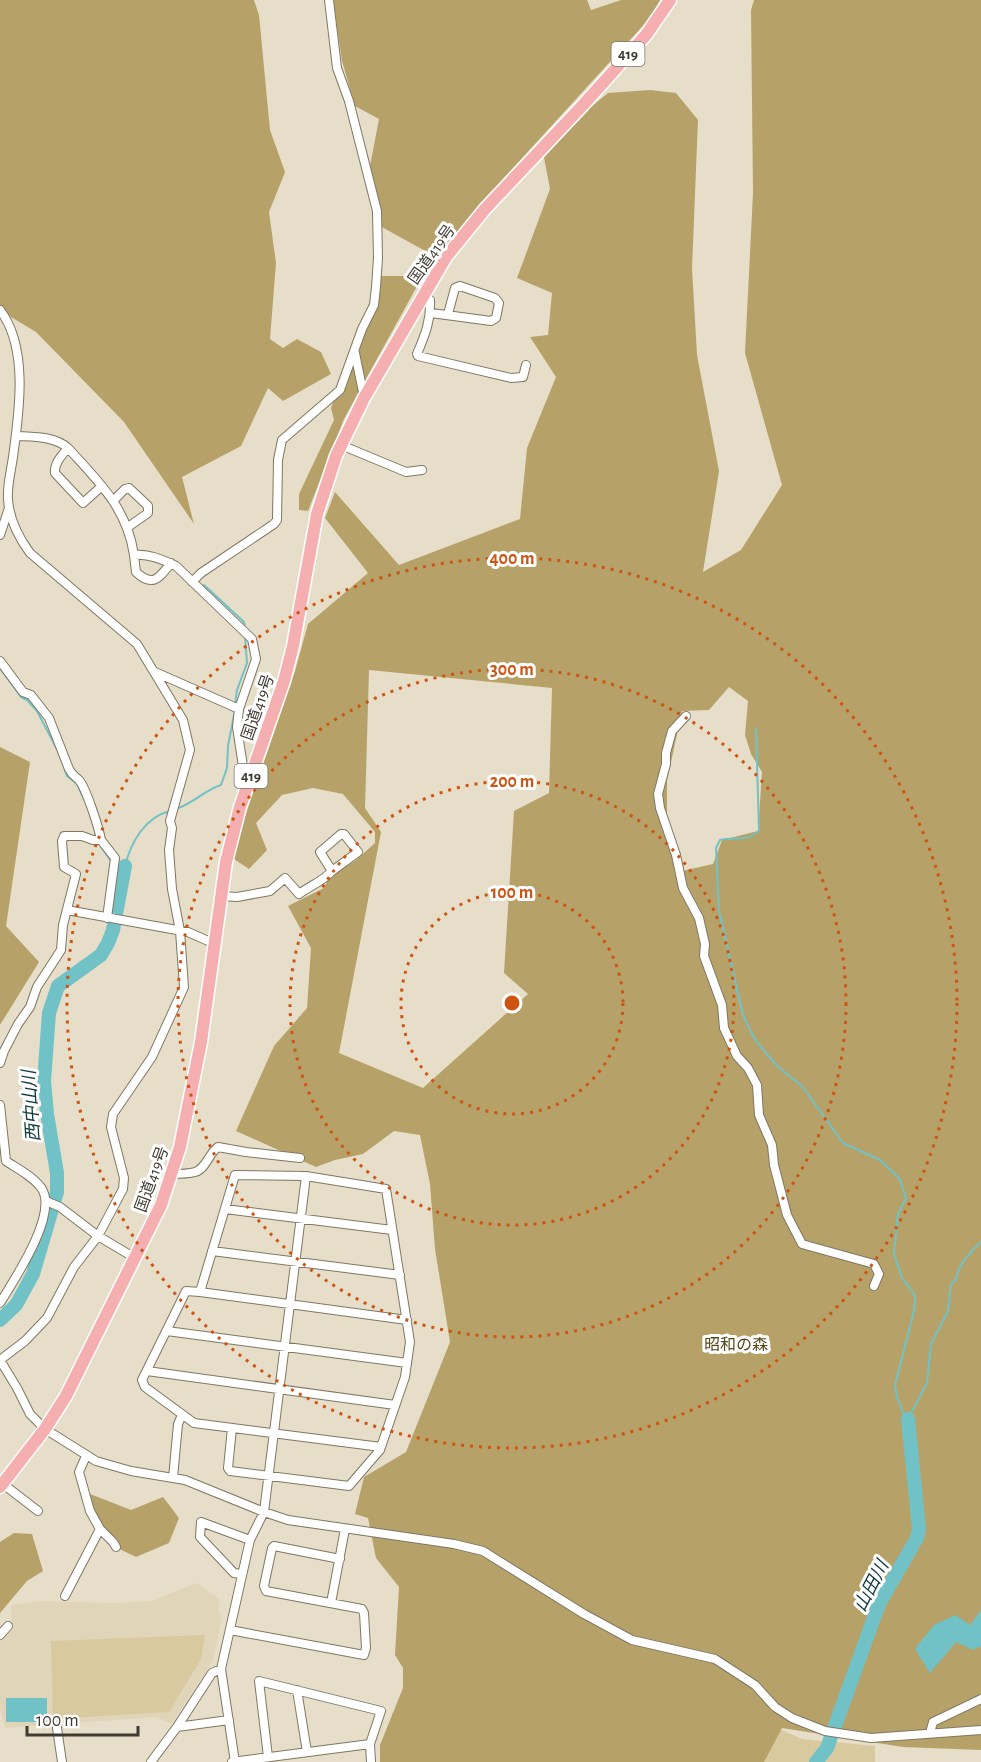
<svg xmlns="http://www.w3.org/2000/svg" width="981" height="1762" font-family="'Alegreya Sans','Noto Sans JP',sans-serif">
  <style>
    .built { fill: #e0d5b8 }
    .green { fill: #d8c99e }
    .forest { fill: #b6a268; fill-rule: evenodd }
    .water { fill: #71c2c7 }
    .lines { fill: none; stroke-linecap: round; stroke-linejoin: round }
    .stream { stroke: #71c2c7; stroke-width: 2 }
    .river { stroke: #71c2c7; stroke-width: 14 }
    .minor-casing { stroke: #7f7763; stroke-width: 10 }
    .highway-casing { stroke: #fff; stroke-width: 15 }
    .minor { stroke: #fff; stroke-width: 8 }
    .highway { stroke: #f5afb0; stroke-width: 12 }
    .ring { fill: none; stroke: #cf5412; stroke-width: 3; stroke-dasharray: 3 6 }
    .labels { text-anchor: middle; stroke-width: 6; stroke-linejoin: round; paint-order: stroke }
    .shield { fill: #fff; stroke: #797670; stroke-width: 1.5 }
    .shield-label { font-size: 15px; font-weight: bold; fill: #3f3b33 }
    .street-label { font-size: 16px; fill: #3f3b33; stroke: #fff }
    .park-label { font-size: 16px; fill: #56471a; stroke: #fff }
    .water-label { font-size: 18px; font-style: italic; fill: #133a3d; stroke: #fff }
    .centre { fill: #cf5412; stroke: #fff; stroke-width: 3 }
    .ring-label { font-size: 18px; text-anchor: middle; font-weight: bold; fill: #cf5412; stroke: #fff; stroke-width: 6; stroke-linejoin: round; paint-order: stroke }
  </style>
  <rect width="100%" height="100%" fill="#e6dec8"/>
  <path class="built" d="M196,1583L220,1599L218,1611L222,1616L213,1661L171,1724L155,1717L5,1728L0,1708V1641L12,1630L11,1605L39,1601L115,1603L153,1601Z"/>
  <path class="green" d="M205,1635L201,1659L169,1712L53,1719L51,1641Z
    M694,1692L802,1739L875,1746V1762H641Z"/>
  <path class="forest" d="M0,0H254L259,15L270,130L285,172L269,212L276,263L270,339L283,348L297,339L321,352L331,374L283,401L268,388L241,446L182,477L194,524L124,422L36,332L11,317L0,305Z
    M333,0H587L591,10L621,0H660L650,18L504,178L438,258L380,226L370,166L379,119L355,106L342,61Z
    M754,0H981V1750L903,1747L782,1728L764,1762H380V1745L403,1688V1668L395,1655L399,1587L376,1558L368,1518L355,1514L364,1477L406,1452L450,1342L435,1249L430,1184L420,1135L394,1131L363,1154L335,1160L316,1167L236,1131L274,1046L307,1008L311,948L288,906L324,888L329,877L355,861L375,843V832L343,794L313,788L282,795L256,823L267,850L249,869L231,857L295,671L308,624L368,573L325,518L335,492L399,565L520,519L527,448L556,377L530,337L548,335L552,293L517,278L550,189L542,147L608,93L650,90L676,93L698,120L692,268L697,355L719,471L703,572L741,550L782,485L745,353L753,193L751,10ZM369,670L552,688L549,793L514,811L504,973L528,994L423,1088L339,1053L381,832L365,808ZM729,687L748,701L745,735L751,754L762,772L758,831L722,840L713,864L682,871L667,826V781L682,711L709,710Z
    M417,262L427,268L344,419L308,511L299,510V494L334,420L331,408L379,276H408Z
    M0,747L30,762L6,926L39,962L0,1025Z
    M85,1492L131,1510L163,1497L179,1518L169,1543L136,1557L111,1545L100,1521L81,1496Z
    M14,1533L32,1534L43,1571L27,1581L0,1613V1542Z"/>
  <path class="water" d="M981,1610V1646L973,1650L956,1642L930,1673L915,1649L934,1625L955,1615L970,1625Z
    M6,1698H47V1722H6Z"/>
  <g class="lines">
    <path class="stream" d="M204,585L244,622L245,628
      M0,668L21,697L27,700L37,711L59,753L67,776L77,784L89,810
      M235,704L237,690L247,663L245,637
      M756,729L759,830C749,843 734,836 720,840L716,848L719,911L743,1015L750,1030L756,1041L777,1066L802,1086L843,1143L880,1160L899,1178L906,1198L898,1214L894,1254L902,1278L914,1294L915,1301L914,1311L895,1385L897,1397L904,1416L908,1419
      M175,809C192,805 204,790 221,785L227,768L228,746L235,710
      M99,844L111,861
      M116,863L125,866C131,842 145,817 170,811
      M908,1419L927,1383L931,1344L948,1311L951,1284L956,1280C956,1267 972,1250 981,1242"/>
    <path class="river" d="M0,1320L16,1305L33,1274L57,1192V1173L47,1114L44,1081L49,1013L58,986L101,955L108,943L113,930L125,866
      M816,1762L827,1748L879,1604L917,1538L919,1529L908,1419"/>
    <defs>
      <path id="minor" d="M421,296L430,300C431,321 425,335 417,354L418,356L511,378L523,377L526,365
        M0,310C29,348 19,413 13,457C11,471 7,485 8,499C9,518 19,538 30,553L137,644L183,720L190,750L170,821L172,828L169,850L172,889L180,931L184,987L152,1057L113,1114L111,1127L124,1178L123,1189L98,1236L74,1267L47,1318L25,1341L0,1360
        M431,313L491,321L496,318L499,303L495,298L460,286L455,288L448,314
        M355,353L364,397
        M16,436C34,437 54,436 68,448C99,482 127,508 134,555C148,553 163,560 176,566L252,639L256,659L239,709L237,727L244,773L249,781
        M341,445L406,472L422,470
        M68,448C62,455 54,463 55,473L83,503L102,486
        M114,500L125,489L129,488L148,506V513L128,527
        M0,535L9,508
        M134,555L136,572C153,588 159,578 171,563
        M192,582L201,573L274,524L277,520L278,460L282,440L340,390L362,329L374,305L376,287L378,258L377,211L349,101L337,68L329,0
        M0,661L23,692L31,695L49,718L69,769C72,775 75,776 79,780C86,788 99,828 101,840H93L82,836H64L62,841L64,867L76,874L63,925L61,950L37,987L30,1007L18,1024L4,1051L0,1063
        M155,672L239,709
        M686,716L672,731L666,753V764L658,794L660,808L676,855L683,888L699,918L705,944L704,956L722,1005L724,1028L737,1056L748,1068L757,1085L759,1115L772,1145L774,1165L787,1215L802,1244L809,1246L874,1264L879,1274L874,1286
        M101,840L115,858L107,918
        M222,896L237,897L270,891L285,878L299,894C311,885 322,882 332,871L320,852L341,834H344L358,852L332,871
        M67,910L188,932L215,944
        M0,1105L6,1161C18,1169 34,1177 42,1189C58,1215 14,1280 0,1303
        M170,1174C178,1174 188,1174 195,1172C206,1169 209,1153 218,1147L246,1152L300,1158
        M46,1201L60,1207L98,1236L135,1258
        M225,1209L392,1230
        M212,1251L400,1275
        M200,1292L407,1320
        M167,1331L407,1363
        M0,1360L17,1388L30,1414L45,1429L96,1461L131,1471L185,1480L264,1512L288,1520L454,1544L483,1551L584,1614L632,1640L715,1659L755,1685L775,1707L792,1718L825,1731L871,1738L981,1730
        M147,1371L395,1405
        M232,1428L228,1468L230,1471L349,1486L380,1450L381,1447L405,1377L410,1342L386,1189L306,1176L235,1175L200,1292L186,1291L142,1380L145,1387L194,1423L381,1447
        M86,1456L79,1472L90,1511L100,1529L113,1542L116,1547
        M173,1478L178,1424L182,1415
        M3,1484L38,1511
        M241,1574L234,1573L200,1537L201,1522L250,1540
        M65,1596L100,1529
        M331,1603L345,1529
        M230,1630L364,1655L366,1648L364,1613L362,1609L266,1591L264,1586L272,1548L274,1546L340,1559
        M0,1635L8,1626
        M297,1690L307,1752
        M177,1727L229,1720
        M57,1728L62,1762
        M930,1733L933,1722L981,1699
        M268,1757L259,1681L381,1711L370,1744L371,1762
        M151,1762L177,1727L212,1673L221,1669
        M232,1762L370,1744
        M235,1762L221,1669L250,1540L264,1512L306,1176"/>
      <path id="highway" d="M0,1487L45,1429L66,1396L161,1205L180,1147L201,1042L226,862L240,807L284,681L293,646L317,514L336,456L364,398L446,257L485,209L583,105L646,35L670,0"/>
    </defs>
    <use href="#minor" class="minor-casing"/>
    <use href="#highway" class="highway-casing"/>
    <use href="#minor" class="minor"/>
    <use href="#highway" class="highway"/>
  </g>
  <g class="ring">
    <circle cx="512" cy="1003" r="111"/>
    <circle cx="512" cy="1003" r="222"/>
    <circle cx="512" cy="1003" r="334"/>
    <circle cx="512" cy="1003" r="445"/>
  </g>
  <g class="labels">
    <g class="shield">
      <rect x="611.5" y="42" width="33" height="24" rx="4.5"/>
      <rect x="234.5" y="764" width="33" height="24" rx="4.5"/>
    </g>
    <g class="shield-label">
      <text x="628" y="59">419</text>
      <text x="251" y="781">419</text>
    </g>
    <g class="street-label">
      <text transform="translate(431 254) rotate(-55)" y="6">国道419号</text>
      <text transform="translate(257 707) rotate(-71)" y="6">国道419号</text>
      <text transform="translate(151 1179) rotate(-70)" y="6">国道419号</text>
    </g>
    <g class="park-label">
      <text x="736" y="1350">昭和の森</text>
    </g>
    <g class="water-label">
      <text transform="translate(31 1106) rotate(-94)" y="6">西中山川</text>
      <text transform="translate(871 1586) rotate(-63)" y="6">山田川</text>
    </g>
  </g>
  <circle cx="512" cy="1003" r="9" class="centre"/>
  <g class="ring-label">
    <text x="512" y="564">400 m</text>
    <text x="512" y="675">300 m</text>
    <text x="512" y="787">200 m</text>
    <text x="512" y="898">100 m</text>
  </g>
  <path d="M27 1726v9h111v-9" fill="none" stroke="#3f3b33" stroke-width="3"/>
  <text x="36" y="1726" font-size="18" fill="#3f3b33" stroke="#ffffff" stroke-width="4.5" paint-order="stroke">100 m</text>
</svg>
